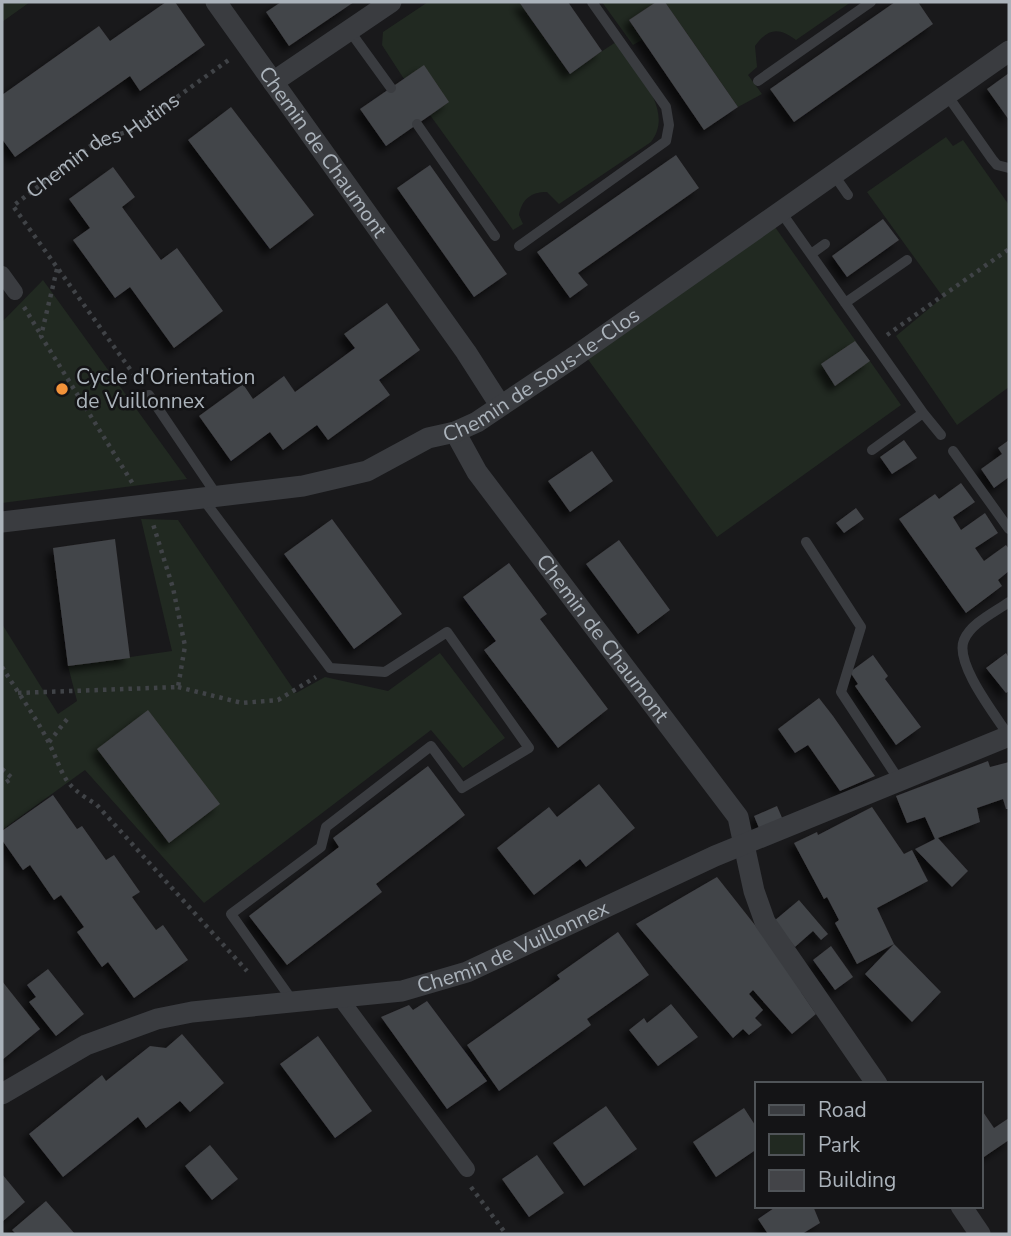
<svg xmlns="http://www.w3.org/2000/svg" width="1011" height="1236" font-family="'Nunito Sans',sans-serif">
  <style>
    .green { fill: #212921 }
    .building { fill: #434448; filter: url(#shadow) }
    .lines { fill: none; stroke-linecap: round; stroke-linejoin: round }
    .path { stroke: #404347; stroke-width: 4.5; stroke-dasharray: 3.5 5; stroke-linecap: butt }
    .service { stroke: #3a3c40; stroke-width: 10 }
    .pedestrian { stroke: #3a3c40; stroke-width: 16 }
    .minor { stroke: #3a3c40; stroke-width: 21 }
    .poi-dot { fill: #f39239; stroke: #141416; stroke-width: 2.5 }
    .labels { text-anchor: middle; stroke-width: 5; stroke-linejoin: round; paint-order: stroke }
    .street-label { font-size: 21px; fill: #abb3bb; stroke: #141416 }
    .poi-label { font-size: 21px; fill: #abb3bb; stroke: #141416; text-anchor: start }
  </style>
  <defs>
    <filter id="shadow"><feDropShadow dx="-6" dy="6" stdDeviation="3.5" flood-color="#0009"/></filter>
  </defs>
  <rect width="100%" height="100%" fill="#19191b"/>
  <path class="green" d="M2,2H30L2,22Z
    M428,2H519L569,73L616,42C634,68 676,110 651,142L559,204L547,192C531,192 522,199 519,215L523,224L513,230L430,115L448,102L404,79L382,45L383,32Z
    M602,2H656L629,20L642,40L633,45Z
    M665,2H851L796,40C779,27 768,28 755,46L757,67L748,75L762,94L738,107Z
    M946,137L953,146L963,140L1009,205V387L957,425L896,336L943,297L867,192Z
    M775,227L901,405L717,537L587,358Z
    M43,280L187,479L2,503V322Z
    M141,519L178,520L296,693L325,677L388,691L440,653L505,738L463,768L431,730L204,903L85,770L2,830V624L58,714L77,701L68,666L172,651Z"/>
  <path class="building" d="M166,2H175L205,45L140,91L130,76L15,157L2,139V95L99,26L110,41Z
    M281,2H354L289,46L266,12Z
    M519,2H568L602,51L570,74Z
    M656,2H665L738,107L704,130L629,20Z
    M895,2H918L933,24L794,122L770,89Z
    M424,65L449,102L386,146L360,109Z
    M1009,73V120L987,89Z
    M231,107L314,215L270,249L188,140Z
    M676,155L699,188L578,273L588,285L570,298L537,252Z
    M430,165L507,274L474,297L397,188Z
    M113,167L135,197L122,207L161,260L177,248L223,311L174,348L130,287L115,298L73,240L90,228L69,199Z
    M883,219L899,240L847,277L832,256Z
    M387,303L420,350L379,380L390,395L328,440L317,425L283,450L270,432L231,461L199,416L243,384L253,399L284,376L295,392L355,348L344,334Z
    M855,341L870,361L835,386L821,364Z
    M904,440L917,458L892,474L880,457Z
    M1009,440V477L994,488L981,469L1002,454L998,448Z
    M592,451L613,481L570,512L548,481Z
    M961,483L975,502L953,517L961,530L985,513L998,533L975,548L984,561L1006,545L1009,549V571L998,580L1002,586L966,613L899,519L935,494L939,499Z
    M856,508L864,519L844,533L836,523Z
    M332,519L402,614L354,649L284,554Z
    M115,539L130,658L68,666L53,548Z
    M619,540L670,610L638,634L586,564Z
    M509,563L547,614L540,619L608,709L558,748L484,650L496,641L463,597Z
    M1006,653L1009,658V691L1006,693L986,668Z
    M873,655L888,676L885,679L921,727L896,745L855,686L858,684L850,672Z
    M819,698L833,716L875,776L840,791L808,745L795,753L778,729Z
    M148,710L220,804L169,843L97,749Z
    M988,761L990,767L1009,762V809H1006L1003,799L977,808L980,822L938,838L968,871L952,887L915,849L935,839L925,817L907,823L896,796Z
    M428,766L465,815L376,884L382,892L287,965L249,916L339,847L333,838Z
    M599,784L635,828L586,867L580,859L534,895L497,848L549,807L557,817Z
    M53,795L77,829L82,826L106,860L114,855L140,892L132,897L156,930L163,925L188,960L134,998L108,962L102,967L77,932L84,927L61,895L54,900L30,865L23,870L2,840V831Z
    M777,806L783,820L759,828L754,816Z
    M872,807L904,854L912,850L928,881L877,908L894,944L941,992L912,1022L865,974L894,944L857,964L835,923L839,920L827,897L824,899L794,843L817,832L818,835Z
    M717,877L804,987L801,992L816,1014L792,1034L753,990L749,994L763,1010L755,1018L762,1025L749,1035L743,1029L733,1038L636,924Z
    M799,900L828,934L821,940L813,931L795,947L774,921Z
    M618,932L649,975L587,1019L591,1025L499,1091L467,1045L560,979L557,975Z
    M831,946L853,977L835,990L813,960Z
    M48,969L84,1014L56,1036L29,1002L36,997L27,985Z
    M2,981L40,1029L2,1060Z
    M427,1001L487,1081L447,1109L381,1017L409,1005L413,1010Z
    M671,1004L698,1037L658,1066L629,1030L644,1018L647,1023Z
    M182,1034L224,1083L190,1112L180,1101L146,1128L138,1117L63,1177L29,1134L102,1075L106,1081L150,1046L166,1048Z
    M318,1036L372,1111L335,1138L280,1064Z
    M606,1106L637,1149L584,1186L553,1143Z
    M744,1108L757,1128V1149L716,1177L693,1142Z
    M981,1109L994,1128L1009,1118V1140L981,1159Z
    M210,1145L238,1179L212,1200L185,1166Z
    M537,1155L564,1193L529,1217L502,1179Z
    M2,1174L25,1202L2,1222Z
    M46,1201L75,1234H16L12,1230Z
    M777,1206H813L820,1223L802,1234H768L758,1219Z"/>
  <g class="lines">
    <g class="path">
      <path d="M57,269L41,336L133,484"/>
      <path d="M24,307L41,335"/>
      <path d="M887,335L1009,249"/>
      <path id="s1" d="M140,383L13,206L97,141L130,131L230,59"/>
      <path d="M2,667C17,691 35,716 48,741C65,775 60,783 96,804L247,971"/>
      <path d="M178,687L242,703L278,700L316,677"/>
      <path d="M18,693L178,687L185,646L173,588L153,524"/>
      <path d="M49,742L68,718"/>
      <path d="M2,769L12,778L2,785"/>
      <path d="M471,1187L506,1234"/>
    </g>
    <path class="service" d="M349,30L391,88
      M758,81L871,2
      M947,95L992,159L997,165L1009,168
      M417,124L495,236
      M834,175L848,195
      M781,212L923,413L872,450
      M519,246L666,141L669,125L666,107L592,2
      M811,254L825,244
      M845,303L907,260
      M149,395L218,497
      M923,413L941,435
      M953,451L1009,529
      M203,499L330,668L385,672L447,632L529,748L462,788L431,746L326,827L321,847L231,914L294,1003
      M806,542L861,627L841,692L899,780
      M1009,736C996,716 954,663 964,640C971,623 995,612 1009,602"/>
    <path class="pedestrian" d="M2,274L15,292
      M340,998L467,1169"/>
    <g class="minor">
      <path id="s2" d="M216,2L466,352L500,405"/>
      <path d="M273,82L391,2"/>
      <path id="s3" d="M455,432L477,472L738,817L754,891L765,922L877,1084"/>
      <path id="s4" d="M2,522L303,486L367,471L428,438L455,432L477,422L574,357L1009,51"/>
      <path id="s5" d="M2,1094L86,1045L157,1019L192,1012L402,991L467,972L715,856L1009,736"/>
      <path d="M961,1206L980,1234"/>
    </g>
  </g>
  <circle class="poi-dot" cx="62" cy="389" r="7"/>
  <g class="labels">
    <g class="street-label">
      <text dy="7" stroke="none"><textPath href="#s1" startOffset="327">Chemin des Hutins</textPath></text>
      <text dy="7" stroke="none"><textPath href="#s2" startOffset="184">Chemin de Chaumont</textPath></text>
      <text dy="7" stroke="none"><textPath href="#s4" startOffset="569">Chemin de Sous-le-Clos</textPath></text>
      <text dy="7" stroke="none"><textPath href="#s3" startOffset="254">Chemin de Chaumont</textPath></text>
      <text dy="7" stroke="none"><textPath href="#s5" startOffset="539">Chemin de Vuillonnex</textPath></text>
    </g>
    <g class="poi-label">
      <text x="76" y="384">Cycle d'Orientation<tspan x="76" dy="24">de Vuillonnex</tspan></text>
    </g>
  </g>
  <rect width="1011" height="1236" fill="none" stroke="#abb3bb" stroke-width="7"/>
  <rect x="755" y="1082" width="228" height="126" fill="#141416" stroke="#505458" stroke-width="2"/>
  <rect x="769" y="1105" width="35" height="10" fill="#3a3c40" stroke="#505458" stroke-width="2"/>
  <text x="818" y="1117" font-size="21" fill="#abb3bb">Road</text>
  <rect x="769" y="1134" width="35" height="21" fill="#212921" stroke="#505458" stroke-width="2"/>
  <text x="818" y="1152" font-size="21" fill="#abb3bb">Park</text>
  <rect x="769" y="1170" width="35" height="21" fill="#434448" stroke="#505458" stroke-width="2"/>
  <text x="818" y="1187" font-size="21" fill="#abb3bb">Building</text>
</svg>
